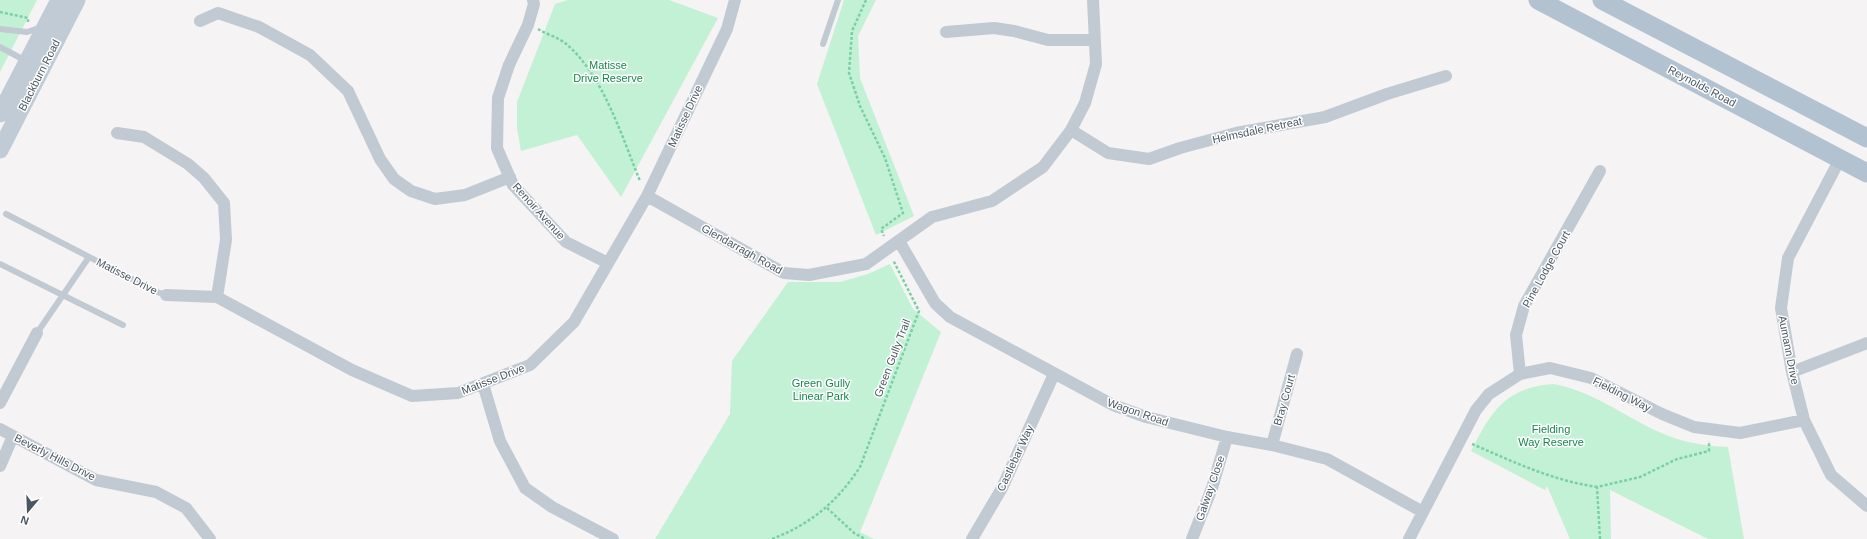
<svg xmlns="http://www.w3.org/2000/svg" width="1867" height="539" font-family="Helvetica,sans-serif">
  <style>
    .green { fill: #c3f1d5 }
    .lines { fill: none; stroke-linecap: round; stroke-linejoin: round }
    .path { stroke: #7ad0a6; stroke-width: 2.5; stroke-dasharray: 3 2; stroke-linecap: butt }
    .lane { stroke: #c1cad2; stroke-width: 6 }
    .street { stroke: #c1cad2; stroke-width: 12 }
    .secondary { stroke: #c1cbd6; stroke-width: 17 }
    .primary { stroke: #b3c2d1; stroke-width: 19 }
    .labels { text-anchor: middle; stroke-width: 3; stroke-linejoin: round; paint-order: stroke }
    .park-label { font-size: 11px; fill: #17864f; stroke: #fff }
    .street-label { font-size: 11px; fill: #4a5661; stroke: #fff }
  </style>
  <rect width="100%" height="100%" fill="#f5f3f3"/>
  <path class="green" d="M0,0H37L0,72Z
    M568,0H669L718,18L621,197L577,135L521,151L517,128V102L555,4Z
    M844,0H876L858,36L860,78L914,216L876,235L817,84Z
    M890,264L913,309L941,332L860,532L874,539H655L730,414L732,361L788,282H840L868,274Z
    M1554,384C1592,391 1624,416 1659,432C1681,442 1704,446 1728,447L1744,539H1708L1610,490L1611,539H1570L1547,486L1545,490L1471,451C1491,412 1505,387 1554,384Z"/>
  <g class="lines">
    <path class="path" d="M866,0L852,31L849,73L860,106L885,158L903,213L881,229L884,236
      M0,12L28,18V22
      M538,29C546,34 557,37 565,43C603,74 622,137 640,181
      M1472,444C1514,462 1551,480 1597,487
      M827,508L854,533L865,539
      M772,539C811,524 837,502 860,467L919,311L893,260
      M1600,539L1597,487L1640,477L1677,459L1709,451V441"/>
    <path class="lane" d="M0,29L27,32L42,27
      M823,44L838,0
      M0,47L26,61
      M6,214L157,292L166,295
      M0,264L123,325
      M37,333L89,257"/>
    <path class="street" d="M533,0L534,4L528,25L509,65L498,98L497,148L513,185L566,242L608,263
      M200,21L218,13L259,27L310,55L348,91L380,159L394,179L411,191L435,199L465,195L510,177
      M946,32L994,28L1014,31L1048,40H1095
      M1071,130L1108,153L1149,159L1180,148L1236,133L1325,117L1387,94L1446,76
      M117,133L144,137L188,164L204,178L224,203L226,240L217,297
      M1840,159L1788,258L1781,308L1792,372L1804,420L1831,475L1867,506
      M647,196L784,273L809,275L866,264L932,217L992,201L1043,167L1071,130L1085,103L1096,64L1093,0
      M899,241L935,303L950,317L1113,405L1146,417L1227,437L1272,445L1327,459L1423,512
      M166,295L217,297L352,370L412,396L458,393L530,365L574,322L647,196L727,29L735,0
      M1792,372L1867,343
      M1520,374L1516,335L1524,306L1600,171
      M483,384L500,441L525,488L552,507L613,539
      M0,403L37,333
      M0,429L96,480L156,492L186,508L210,539
      M1272,445L1297,354
      M0,466L13,436
      M972,539L1002,488L1054,374
      M1192,539L1212,488L1227,437
      M1409,539L1476,410L1489,394L1520,374L1550,368L1591,378L1662,414L1694,427L1740,433L1804,420"/>
    <path class="secondary" d="M0,114L59,0
      M0,150L77,0"/>
    <path class="primary" d="M1538,0L1867,173
      M1602,0L1867,138"/>
  </g>
  <g class="labels">
    <g class="park-label">
      <text x="608" y="69">Matisse<tspan x="608" dy="13">Drive Reserve</tspan></text>
      <text x="821" y="387">Green Gully<tspan x="821" dy="13">Linear Park</tspan></text>
      <text x="1551" y="433">Fielding<tspan x="1551" dy="13">Way Reserve</tspan></text>
    </g>
    <g class="street-label">
      <text transform="translate(39 75) rotate(-63)" y="4">Blackburn Road</text>
      <text transform="translate(1702 86) rotate(28)" y="4">Reynolds Road</text>
      <text transform="translate(685 116) rotate(-65)" y="4">Matisse Drive</text>
      <text transform="translate(1257 130) rotate(-12)" y="4">Helmsdale Retreat</text>
      <text transform="translate(539 211) rotate(48)" y="4">Renoir Avenue</text>
      <text transform="translate(742 249) rotate(29)" y="4">Glendarragh Road</text>
      <text transform="translate(1546 269) rotate(-61)" y="4">Pine Lodge Court</text>
      <text transform="translate(127 276) rotate(27)" y="4">Matisse Drive</text>
      <text transform="translate(1789 350) rotate(79)" y="4">Aumann Drive</text>
      <text transform="translate(892 358) rotate(-69)" y="4">Green Gully Trail</text>
      <text transform="translate(493 379) rotate(-21)" y="4">Matisse Drive</text>
      <text transform="translate(1622 394) rotate(27)" y="4">Fielding Way</text>
      <text transform="translate(1284 400) rotate(-74)" y="4">Bray Court</text>
      <text transform="translate(1138 412) rotate(19)" y="4">Wagon Road</text>
      <text transform="translate(55 457) rotate(27)" y="4">Beverly Hills Drive</text>
      <text transform="translate(1015 458) rotate(-65)" y="4">Castlebar Way</text>
      <text transform="translate(1210 488) rotate(-71)" y="4">Galway Close</text>
    </g>
  </g>
  <g transform="translate(28 511) rotate(199)" stroke="#ffffff" stroke-width="3" paint-order="stroke">
  <path d="M0-3L7 15L0 10L-7 15Z" fill="#4a5661"/>
  <text y="-6" font-size="11" font-weight="bold" text-anchor="middle" fill="#4a5661">N</text>
  </g>
</svg>
